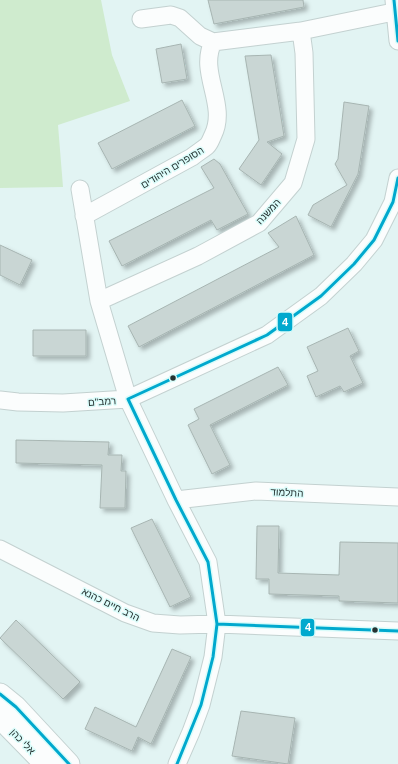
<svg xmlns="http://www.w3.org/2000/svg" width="398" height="764" font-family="Helvetica,Heebo,sans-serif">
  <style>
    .green { fill: #cfebce }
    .building { fill: #c9d6d4; stroke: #a7b5b2; filter: url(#shadow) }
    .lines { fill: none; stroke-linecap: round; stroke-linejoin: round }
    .minor-casing { stroke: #c3d1d0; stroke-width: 19 }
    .tertiary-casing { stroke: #c3d1d0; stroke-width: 23 }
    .minor { stroke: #fbfdfd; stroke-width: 17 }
    .tertiary { stroke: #fbfdfd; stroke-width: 21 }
    .bus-1-casing { stroke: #dafcfa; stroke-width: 6 }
    .bus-1 { stroke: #00a9ce; stroke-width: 3 }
    .bus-dot { fill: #253231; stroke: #dafcfa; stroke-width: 1.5 }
    .labels { text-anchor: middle; stroke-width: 3; stroke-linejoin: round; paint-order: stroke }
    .street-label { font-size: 10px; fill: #253231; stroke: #dafcfa }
    .line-badge { stroke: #dafcfa; stroke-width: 1.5 }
    .badge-label { font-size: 11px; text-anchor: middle; font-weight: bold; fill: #fff }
  </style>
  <defs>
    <filter id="shadow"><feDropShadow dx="3.5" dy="3.5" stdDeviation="2" flood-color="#0004"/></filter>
  </defs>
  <rect width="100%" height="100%" fill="#e2f4f3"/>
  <path class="green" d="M0,0H101L112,55L130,101L58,125L63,187L0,188Z"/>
  <path class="building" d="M208,0H303L304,7L214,24Z
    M181,44L187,79L162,83L156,49Z
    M271,55L284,136L267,142L282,154L261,185L239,169L259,140L245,56Z
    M182,100L195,126L112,169L98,143Z
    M344,102L369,106L358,174L331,227L308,215L313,205L347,185L335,164L338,159Z
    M214,159L220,164L248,214L217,230L211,220L122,266L109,241L214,188L201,167Z
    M296,216L314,255L139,347L128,326L279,247L268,233Z
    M0,245L32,260L20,285L0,275Z
    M348,328L359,351L350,356L363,383L344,392L340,386L316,397L307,376L318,371L307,347Z
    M33,330H86V356H33Z
    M278,367L288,385L210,425L230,465L212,474L188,425L199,419L194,409Z
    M16,440L109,442L108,455H122L121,471H126L125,508H100L102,465L16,463Z
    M152,519L191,597L170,607L131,528Z
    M257,526H279L278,573L339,575L340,542L398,543V603L339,601V596L269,594V579H256Z
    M16,620L80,682L63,699L0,638Z
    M172,649L191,657L151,744L138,737L132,751L85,729L95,707L136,727Z
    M241,711L295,718L288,764L232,756Z"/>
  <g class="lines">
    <defs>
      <path id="minor" d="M394,0L398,41
        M141,19L171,15L180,18L200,36L213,42
        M80,189L99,301L128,399L176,500L208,562L217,624L213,657L201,705L191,732L177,764
        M84,216L192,157C197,153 202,150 207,146C210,143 211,139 213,135C228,104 198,73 213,42L301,31L398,11
        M99,301L198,256L259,223L293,183L306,139L304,53L301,31
        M0,400L18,402L63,403L128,399L267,335L321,296L354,264L374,240L393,202L398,178
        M176,500L256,491L398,497
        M0,549L125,613L153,623L180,625L217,624L398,631"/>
      <path id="tertiary" d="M0,694L16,707L69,764
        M0,718L45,764"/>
    </defs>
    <use href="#minor" class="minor-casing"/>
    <use href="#tertiary" class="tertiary-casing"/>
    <use href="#minor" class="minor"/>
    <use href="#tertiary" class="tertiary"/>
    <defs>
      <path id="bus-1" d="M394,0L398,41
        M217,624L398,631
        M0,694L16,707L69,764
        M177,764L201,705L213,657L217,624L208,562L176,500L128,399L267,335L321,296L354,264L374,240L393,202L398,178"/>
    </defs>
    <use href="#bus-1" class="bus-1-casing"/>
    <use href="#bus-1" class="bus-1"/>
  </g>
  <g class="bus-dot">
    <circle cx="173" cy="378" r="3.5"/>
    <circle cx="375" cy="630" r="3.5"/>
  </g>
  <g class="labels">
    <g class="street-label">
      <text transform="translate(172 167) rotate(-31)" y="4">הסופרים היהודים</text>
      <text transform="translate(268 211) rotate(-47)" y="4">המשנה</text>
      <text transform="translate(102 401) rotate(-4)" y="4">רמב"ם</text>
      <text transform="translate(287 492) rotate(3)" y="4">התלמוד</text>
      <text transform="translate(111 604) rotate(26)" y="4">הרב חיים כהנא</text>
      <text transform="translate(23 741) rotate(46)" y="4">אלי כהן</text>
    </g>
  </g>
  <g class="line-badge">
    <rect x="277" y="312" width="16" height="20" rx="4" fill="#00a9ce"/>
    <rect x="300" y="618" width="15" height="19" rx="4" fill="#00a9ce"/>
  </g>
  <g class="badge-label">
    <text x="285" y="326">4</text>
    <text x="308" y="631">4</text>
  </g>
</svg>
